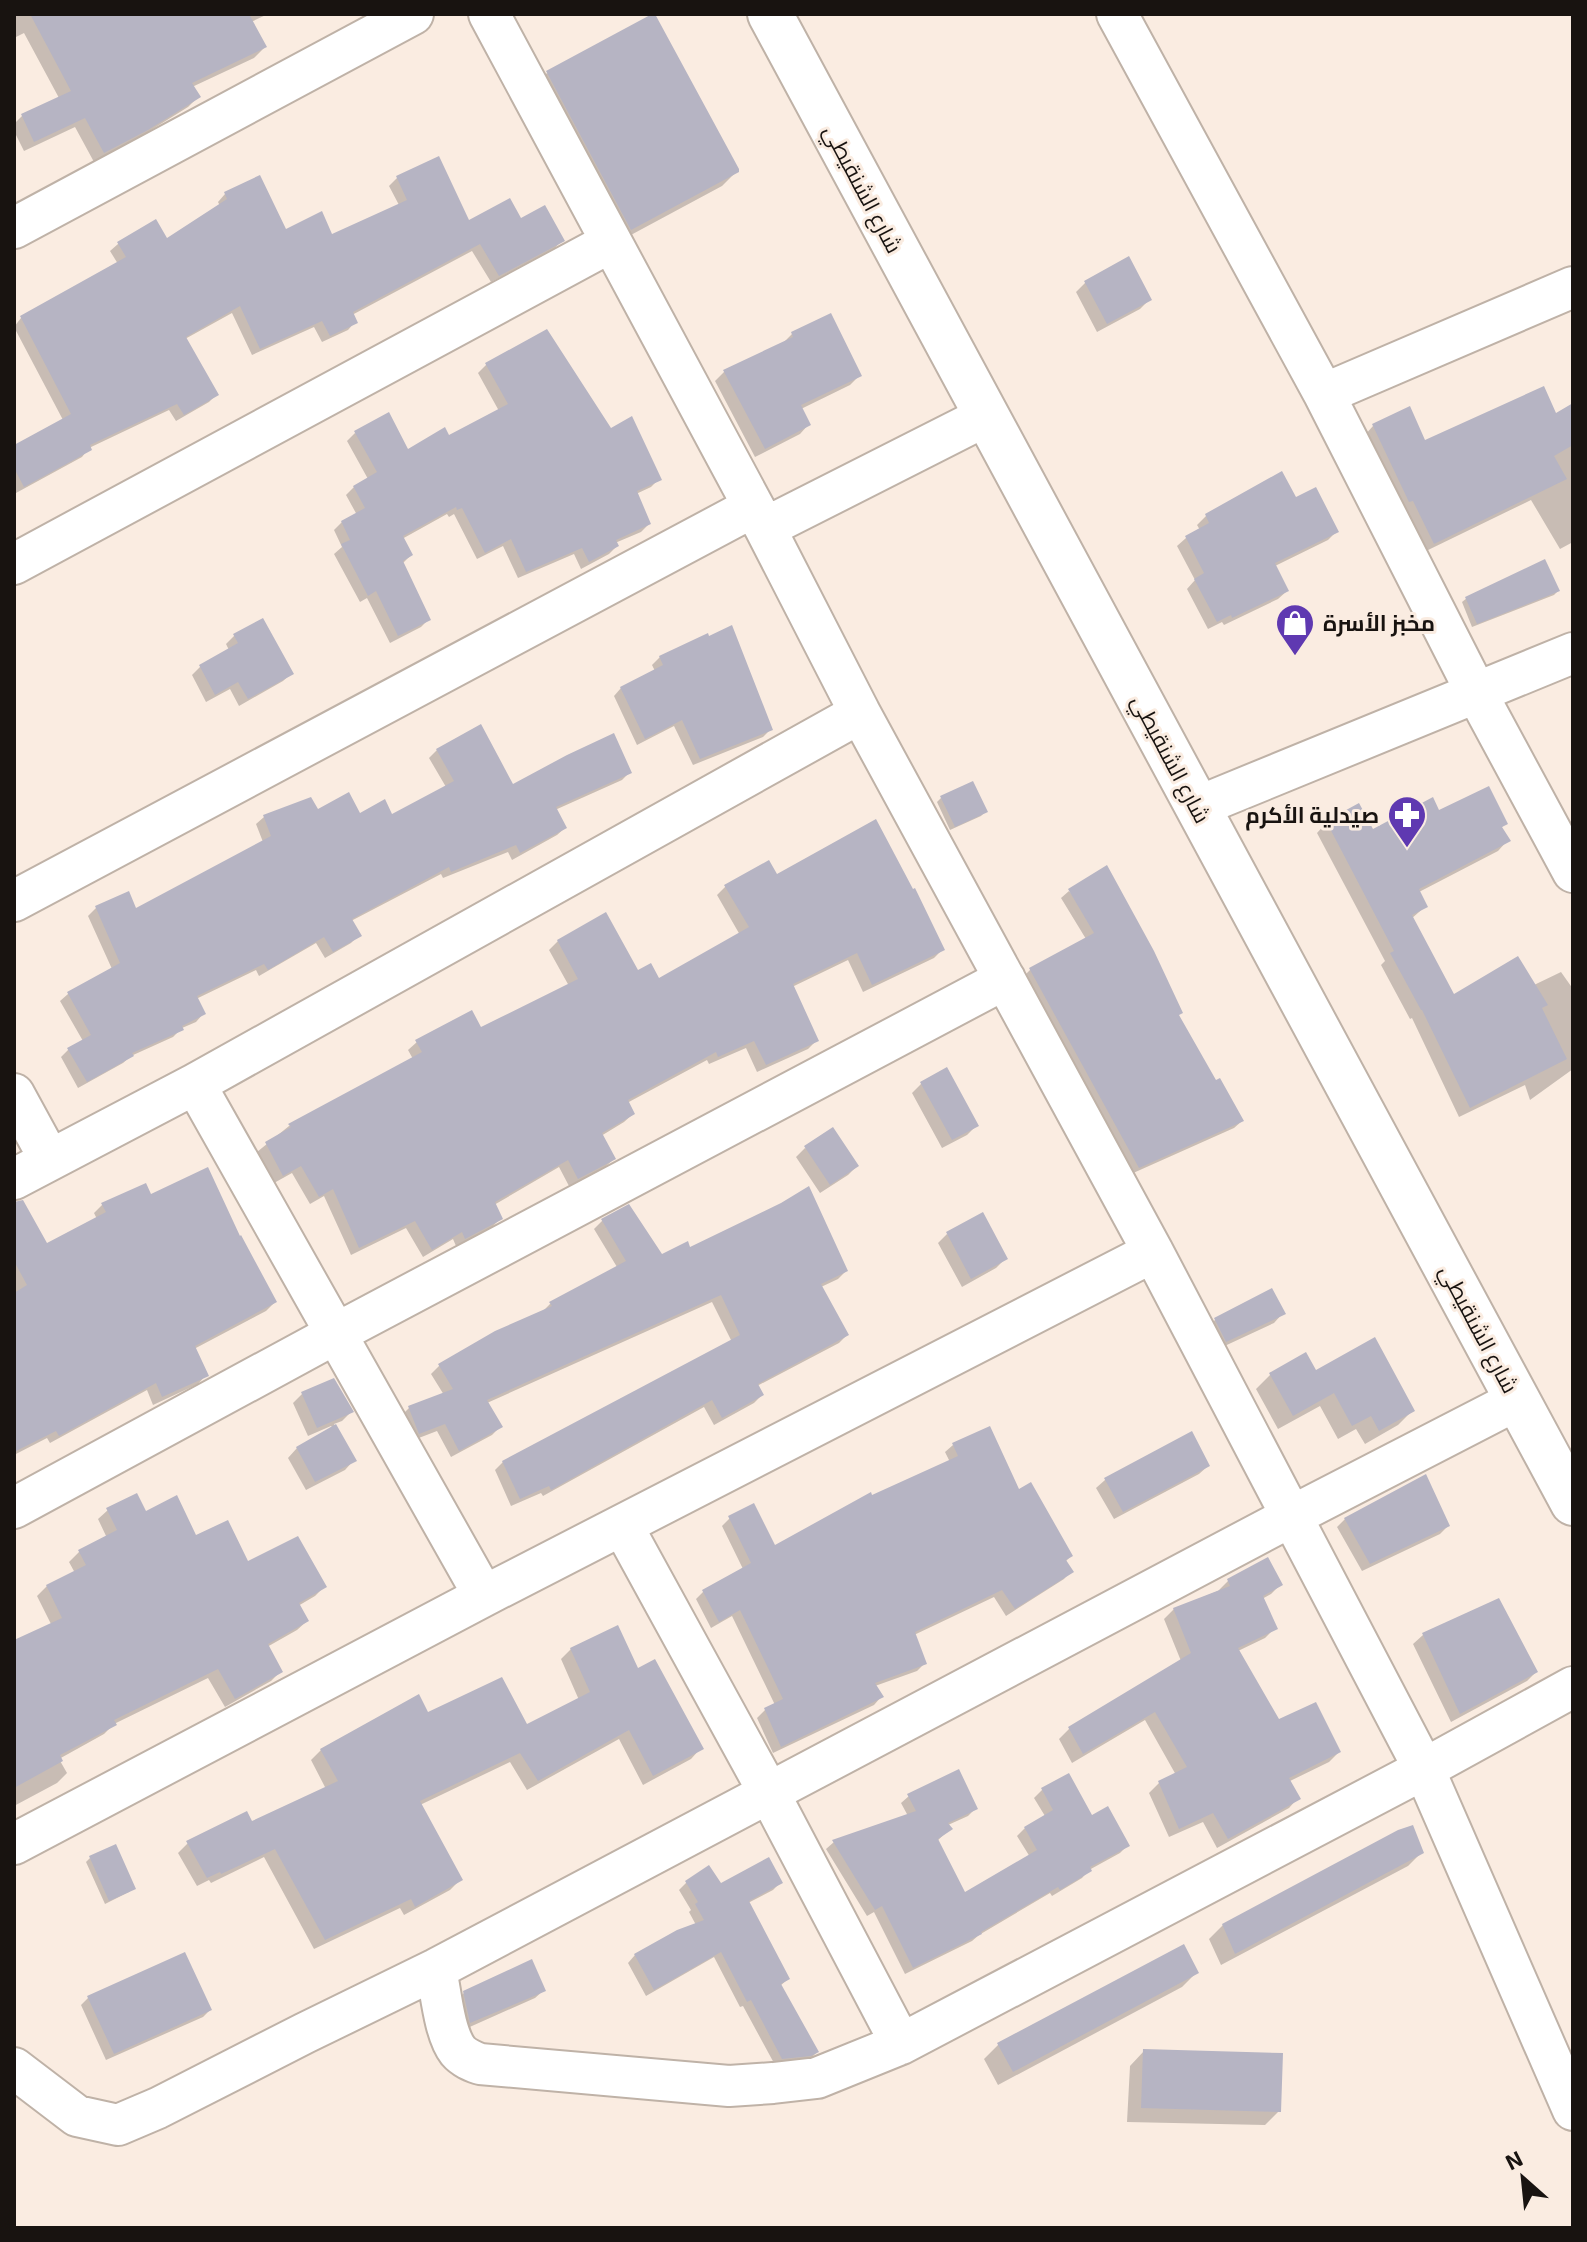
<svg xmlns="http://www.w3.org/2000/svg" width="1587" height="2242" font-family="'Exo 2',Cairo,sans-serif">
  <style>
    .shadow { fill: #0003 }
    .building { fill: #b6b4c3 }
    .lines { fill: none; stroke-linecap: round; stroke-linejoin: round }
    .minor-casing { stroke: #bfb2a7; stroke-width: 44 }
    .tertiary-casing { stroke: #bfb2a7; stroke-width: 48 }
    .minor { stroke: #fff; stroke-width: 40 }
    .tertiary { stroke: #fff; stroke-width: 44 }
    .labels { text-anchor: middle; stroke-width: 6; stroke-linejoin: round; paint-order: stroke }
    .street-label { font-size: 22px; fill: #181310; stroke: #faece1 }
    .poi-label { font-size: 22px; font-weight: bold; fill: #181310; stroke: #faece1; text-anchor: start }
  </style>
  <rect width="100%" height="100%" fill="#faece1"/>
  <path class="shadow" d="M14,14H268L251,22L265,47L254,58L192,87L198,97L188,107L135,140L94,162L75,127L24,151L14,131V124L22,116L59,98L24,33L14,38Z
    M547,73L737,171L722,186L616,243L533,87Z
    M438,159L468,223L520,221L562,240L555,248L491,282L472,251L352,315L355,322L348,330L322,342L314,327L252,355L232,313L185,339L217,394L209,402L176,421L169,410L89,448L82,457L16,493L14,489V447L63,420L14,327L21,318L118,264L110,251L118,244L155,222L166,241L220,206L218,202L225,194L285,231L331,236L399,205L389,186L397,178Z
    M1129,259L1149,300L1140,309L1097,332L1076,292L1085,283Z
    M546,331L610,431L659,479L651,487L636,494L649,524L641,532L615,543L617,546L609,554L581,569L574,554L518,578L503,546L477,559L454,514L449,517L447,514L402,539L411,555L402,564L429,619L421,627L390,643L367,598L360,602L334,554L342,547L334,530L342,522L357,515L346,495L354,487L368,479L347,441L355,433L408,452L448,438L499,411L478,373L486,365Z
    M792,334L859,376L850,385L801,409L809,424L800,434L755,457L715,381L724,372L782,344Z
    M1573,414V542L1560,549L1531,500L1424,552L1364,436L1373,426L1424,442L1555,416Z
    M1281,474L1295,500L1336,532L1328,540L1275,566L1287,591L1278,599L1224,625L1222,622L1208,629L1187,589L1195,580L1177,546L1186,538L1200,530L1197,525L1206,516Z
    M1558,591L1554,595L1472,627L1462,602L1467,598Z
    M262,621L292,673L283,681L239,706L230,689L206,702L192,675L200,667L229,650L226,644L234,636Z
    M660,657L771,729L763,737L693,765L674,726L637,745L614,696L621,688L655,671L652,665Z
    M437,750L513,786L630,772L622,780L555,810L565,828L557,835L512,860L508,852L443,878L441,874L351,921L359,935L351,943L325,958L316,943L259,976L256,970L196,999L203,1014L196,1022L182,1028L173,1037L131,1056L123,1063L78,1088L61,1057L68,1050L83,1041L60,1001L68,994L112,969L88,916L96,908L136,910L263,842L256,824L264,817L317,811L360,816L391,817L446,787L429,758Z
    M941,798L985,812L981,816L950,830L937,802Z
    M1438,812L1505,824L1501,828L1508,840L1498,851L1419,892L1426,906L1411,919L1453,996L1534,985L1561,972L1573,989V1069L1530,1100L1525,1085L1459,1117L1412,1018L1410,1019L1381,965L1385,961L1317,833L1327,822L1372,831Z
    M776,877L942,950L934,958L863,992L848,960L792,987L817,1040L808,1049L757,1072L746,1048L709,1064L707,1060L627,1103L633,1114L624,1122L601,1136L614,1159L605,1167L569,1186L559,1167L494,1205L500,1219L492,1227L456,1246L453,1239L423,1257L406,1228L351,1255L324,1196L310,1204L292,1173L274,1183L257,1152L289,1126L413,1059L408,1050L417,1042L480,1029L569,986L549,950L558,941L658,981L740,935L717,895L726,886Z
    M1069,891L1178,1016L1215,1083L1242,1121L1234,1128L1131,1174L1022,978L1030,970L1086,939L1061,898Z
    M946,1070L977,1125L967,1135L942,1148L912,1093L921,1084Z
    M805,1148L857,1166L848,1175L820,1193L796,1157Z
    M150,1197L239,1239L275,1302L266,1311L194,1349L206,1375L198,1384L153,1405L147,1390L50,1443L47,1438L14,1455V1257L46,1246L97,1219L94,1213L103,1204Z
    M629,1207L661,1256L689,1249L846,1271L838,1279L821,1287L847,1335L839,1343L757,1386L762,1395L754,1403L714,1425L704,1407L543,1496L541,1493L511,1506L495,1470L503,1462L732,1342L712,1302L487,1403L500,1427L492,1435L451,1457L437,1431L411,1441L401,1416L409,1408L444,1395L431,1374L439,1366L496,1333L541,1313L550,1304L617,1267L594,1229L602,1221Z
    M947,1234L1005,1259L996,1268L962,1287L938,1243Z
    M1271,1290L1283,1313L1274,1323L1216,1350L1206,1329L1215,1320Z
    M1315,1373L1413,1410L1398,1425L1365,1444L1356,1429L1338,1439L1320,1406L1278,1429L1256,1389L1271,1374Z
    M302,1394L351,1412L342,1421L334,1424L354,1460L345,1470L306,1490L288,1458L297,1448L333,1428L331,1426L308,1436L293,1403Z
    M1191,1434L1208,1466L1199,1474L1114,1519L1096,1488L1105,1480Z
    M953,1445L1018,1492L1071,1556L1065,1562L1071,1571L1064,1579L1006,1616L994,1597L914,1635L924,1664L917,1671L875,1686L881,1697L874,1705L773,1753L757,1718L765,1710L775,1705L732,1616L711,1628L696,1599L703,1592L743,1569L722,1526L730,1518L774,1547L871,1498L950,1462L945,1452Z
    M108,1510L145,1513L247,1563L325,1586L315,1596L298,1606L307,1621L297,1630L267,1647L281,1671L271,1681L225,1707L208,1678L114,1724L104,1734L59,1759L67,1773L57,1783L14,1806V1642L53,1628L37,1596L47,1586L75,1573L69,1562L79,1552L107,1538L98,1519Z
    M1345,1519L1448,1526L1440,1534L1362,1571L1337,1527Z
    M1228,1581L1281,1584L1271,1594L1262,1599L1275,1628L1265,1638L1238,1651L1279,1722L1339,1752L1329,1762L1288,1782L1298,1798L1289,1808L1217,1848L1203,1822L1169,1837L1149,1793L1159,1783L1176,1775L1145,1720L1072,1763L1059,1739L1069,1729L1181,1661L1164,1619L1174,1609L1218,1591Z
    M1498,1600L1536,1672L1527,1681L1451,1722L1413,1644L1423,1635Z
    M571,1649L637,1671L701,1748L691,1759L643,1785L619,1739L527,1790L510,1762L420,1805L460,1880L450,1890L404,1915L400,1908L314,1949L264,1857L211,1883L209,1880L197,1886L178,1853L188,1843L251,1824L326,1789L311,1760L321,1750L428,1715L526,1727L579,1700L561,1659Z
    M1068,1775L1091,1817L1128,1845L1120,1853L1089,1870L1082,1878L1052,1896L1050,1893L979,1935L972,1941L905,1974L874,1912L867,1916L826,1849L834,1842L908,1816L901,1803L909,1796L976,1808L968,1816L948,1825L950,1829L937,1841L964,1895L1030,1857L1017,1836L1025,1828L1045,1816L1034,1798L1042,1790Z
    M1422,1852L1408,1866L1221,1965L1209,1939L1223,1925Z
    M90,1858L133,1888L129,1892L105,1904L86,1862Z
    M687,1882L720,1886L781,1882L773,1890L748,1903L788,1979L780,1986L817,2052L810,2059L775,2065L743,2006L740,2007L714,1957L646,1996L628,1963L635,1955L696,1925L689,1912L691,1910L679,1890Z
    M1197,1972L1182,1987L998,2085L984,2059L998,2045Z
    M543,1991L535,1998L463,2030L456,2001L464,1993Z
    M88,1998L210,2010L203,2017L106,2060L81,2005Z
    M1144,2051L1279,2111L1265,2125L1127,2122L1130,2066Z"/>
  <path class="building" d="M30,14H249L267,47L192,83L201,97L148,130L104,153L85,118L34,142L21,114L71,91Z
    M652,14H655L739,169V172L631,230L546,71Z
    M439,156L469,220L510,198L521,218L545,205L565,241L499,276L480,244L353,312L358,323L330,336L322,321L260,349L240,306L186,337L219,395L184,415L177,404L90,445L92,450L24,487L14,468V445L71,414L20,316L126,257L117,242L156,219L167,238L227,199L224,192L260,175L286,229L322,211L332,234L407,200L396,176Z
    M1129,256L1152,300L1107,324L1084,281Z
    M831,313L862,376L801,405L811,425L765,449L723,370L793,337L791,332Z
    M547,329L611,428L632,416L662,480L637,491L651,524L616,540L619,546L589,562L582,548L526,572L511,539L485,553L462,508L457,510L456,507L403,536L413,555L403,561L431,620L398,636L376,591L368,596L341,544L350,540L341,521L365,508L353,486L377,472L354,431L389,412L408,449L445,427L449,435L508,404L485,363Z
    M1544,386L1556,413L1573,403V445L1554,456L1567,479L1434,544L1413,501L1409,502L1372,424L1410,406L1425,440Z
    M1282,471L1296,497L1316,487L1339,532L1275,563L1289,591L1232,618L1231,615L1217,622L1194,579L1204,573L1185,536L1209,523L1205,514Z
    M1545,559L1560,591L1477,624L1465,597Z
    M263,618L294,674L248,699L238,682L215,695L199,665L238,643L233,634Z
    M732,625L773,730L700,759L682,720L645,739L620,687L663,665L659,656L708,633L709,636Z
    M481,724L513,784L567,755L614,733L632,773L556,807L567,828L520,853L516,845L451,872L449,867L352,919L362,936L333,952L324,937L268,970L264,964L197,996L206,1014L182,1026L184,1030L132,1053L134,1056L87,1082L67,1048L91,1035L67,992L120,963L95,906L129,891L136,908L271,836L263,815L311,797L318,809L349,792L360,813L385,799L392,814L454,781L436,749Z
    M973,781L988,812L955,827L940,796Z
    M1489,786L1508,824L1502,827L1511,841L1419,889L1428,907L1412,915L1454,994L1518,956L1548,1005L1542,1008L1567,1059L1470,1108L1422,1010H1421L1390,953L1394,951L1326,821L1359,803L1373,829L1433,797L1439,810Z
    M876,819L913,889L915,888L945,950L872,985L857,953L793,984L819,1041L766,1065L754,1041L718,1057L716,1052L628,1100L635,1114L602,1133L616,1159L578,1179L568,1160L495,1202L503,1219L465,1239L462,1232L432,1250L415,1221L359,1248L333,1189L319,1197L301,1166L283,1176L265,1142L291,1127L288,1124L422,1052L415,1040L472,1010L481,1027L578,979L557,940L606,912L638,970L651,963L659,978L749,927L724,885L769,860L777,874Z
    M1107,865L1154,951L1183,1013L1179,1015L1216,1080L1220,1078L1244,1121L1139,1168L1029,968L1094,933L1068,889Z
    M947,1067L979,1126L952,1140L920,1082Z
    M833,1127L859,1166L830,1185L804,1146Z
    M208,1167L240,1236L241,1235L277,1302L195,1346L209,1376L162,1397L156,1383L59,1436L56,1431L14,1452V1293L27,1285L14,1261V1202L23,1200L47,1243L106,1212L101,1203L146,1183L151,1194Z
    M809,1186L848,1271L821,1284L849,1335L758,1384L764,1395L722,1418L712,1400L551,1490L549,1486L520,1499L502,1461L740,1335L721,1295L487,1400L503,1427L459,1451L445,1424L419,1434L408,1406L453,1389L438,1364L495,1331L552,1306L549,1302L626,1261L601,1219L629,1204L662,1254L688,1241L690,1247L781,1203Z
    M983,1212L1008,1259L971,1279L946,1232Z
    M1272,1288L1286,1314L1226,1342L1214,1318Z
    M1375,1337L1415,1411L1379,1431L1371,1416L1352,1426L1334,1393L1293,1416L1269,1373L1306,1352L1316,1370Z
    M334,1378L354,1412L317,1428L301,1392Z
    M336,1424L357,1461L315,1482L296,1447Z
    M990,1426L1019,1489L1031,1482L1073,1556L1066,1560L1074,1572L1015,1609L1002,1590L915,1632L927,1664L875,1683L884,1697L781,1747L764,1708L783,1699L740,1610L719,1622L702,1590L751,1563L728,1516L754,1503L775,1545L871,1492L872,1495L958,1456L952,1443Z
    M1192,1431L1210,1466L1123,1512L1104,1478Z
    M1426,1474L1450,1526L1370,1564L1344,1518Z
    M137,1493L146,1511L177,1495L196,1535L228,1520L248,1561L298,1536L327,1587L299,1603L309,1621L268,1644L283,1672L235,1699L218,1669L114,1720L117,1725L60,1755L63,1761L14,1788V1640L62,1618L46,1585L86,1565L78,1550L117,1530L106,1508Z
    M1268,1557L1283,1585L1263,1596L1278,1629L1238,1648L1279,1719L1316,1702L1341,1752L1289,1778L1301,1799L1228,1839L1213,1813L1179,1829L1158,1781L1187,1767L1155,1712L1083,1754L1068,1727L1191,1653L1173,1608L1230,1586L1227,1579Z
    M1499,1598L1538,1672L1460,1714L1422,1633Z
    M618,1625L638,1668L655,1659L704,1749L653,1776L629,1730L538,1781L520,1753L420,1801L463,1880L415,1907L411,1899L325,1940L275,1849L221,1874L220,1872L207,1878L186,1841L247,1811L252,1821L338,1781L320,1749L419,1694L428,1712L502,1677L527,1724L590,1692L570,1648Z
    M959,1769L978,1809L948,1823L953,1829L938,1839L965,1892L1037,1850L1024,1827L1053,1810L1041,1788L1069,1773L1092,1815L1108,1806L1130,1846L1090,1867L1092,1871L1060,1890L1058,1887L981,1932L982,1934L913,1968L882,1906L875,1910L832,1840L916,1811L907,1794Z
    M1413,1825L1424,1853L1235,1954L1222,1924L1398,1830Z
    M116,1844L136,1889L109,1901L89,1856Z
    M769,1857L783,1883L749,1901L790,1979L781,1984L819,2052L811,2056L782,2059L751,2000L747,2002L721,1952L654,1990L634,1954L677,1930L704,1920L695,1904L698,1902L685,1881L709,1865L721,1883Z
    M1184,1944L1199,1973L1013,2072L997,2043Z
    M185,1952L212,2010L114,2054L87,1996Z
    M532,1959L546,1991L470,2023L463,1991Z
    M1143,2049L1283,2053L1281,2112L1141,2108Z"/>
  <g class="lines">
    <defs>
      <path id="minor" d="M489,14L765,528L860,713L1153,1252L1424,1769L1573,2110
        M1117,14L1324,394L1477,694L1573,872
        M14,228L413,14
        M1324,394L1573,287
        M765,528L986,416
        M14,564L611,242
        M1197,807L1573,653
        M14,901L753,507
        M195,1084L484,1596
        M14,1094L50,1160
        M14,1179L195,1084L860,713
        M14,1508L335,1334L1005,979
        M622,1525L769,1793L901,2044
        M14,1844L484,1596L1153,1252
        M436,1969C441,1992 444,2033 458,2051C464,2058 472,2061 480,2064L729,2086L773,2083L817,2078L901,2044L1424,1769L1573,1687
        M14,2068L77,2116L118,2125L158,2108L305,2033L436,1969L1292,1516L1517,1400"/>
      <path id="tertiary" d="M770,14L1573,1503"/>
    </defs>
    <use href="#minor" class="minor-casing"/>
    <use href="#tertiary" class="tertiary-casing"/>
    <use href="#minor" class="minor"/>
    <use href="#tertiary" class="tertiary"/>
  </g>
  <defs>
    <symbol id="shop-pin" viewBox="-11 -11 22 30"><path d="M0 17L-7.5 6A9.5 9.5 0 1 1 7.5 6Z" fill="#5f39b1" stroke="#faece1"/><path d="M-5-2.5h2.3a2.7 3.5 0 0 1 5.4 0H5L5.5 6h-11ZM-1.5-2.5h3a1.5 2.3 0 0 0-3 0Z" fill="#fff"/></symbol>
    <symbol id="pharmacy-pin" viewBox="-11 -11 22 30"><path d="M0 17L-7.5 6A9.5 9.5 0 1 1 7.5 6Z" fill="#5f39b1" stroke="#faece1"/><path d="M-2-6h4v4h4v4h-4v4h-4v-4h-4v-4h4Z" fill="#fff"/></symbol>
  </defs>
  <g fill-rule="evenodd">
    <use href="#shop-pin" x="1273" y="601" width="44" height="60"/>
    <use href="#pharmacy-pin" x="1385" y="793" width="44" height="60"/>
  </g>
  <g class="labels">
    <g class="street-label">
      <text transform="translate(863 189) rotate(62)" y="8">شارع الشنقيطي</text>
      <text transform="translate(1171 759) rotate(62)" y="8">شارع الشنقيطي</text>
      <text transform="translate(1479 1329) rotate(62)" y="8">شارع الشنقيطي</text>
    </g>
    <g class="poi-label">
      <text x="1323" y="631">مخبز الأسرة</text>
      <text x="1379" y="823" text-anchor="end">صيدلية الأكرم</text>
    </g>
  </g>
  <rect width="1587" height="2242" fill="none" stroke="#181310" stroke-width="32"/>
  <g transform="translate(1523 2178) rotate(333)" stroke="#faece1" stroke-width="6" paint-order="stroke">
  <path d="M0-6L14 30L0 20L-14 30Z" fill="#181310"/>
  <text y="-12" font-size="22" font-weight="bold" text-anchor="middle" fill="#181310">N</text>
  </g>
</svg>
